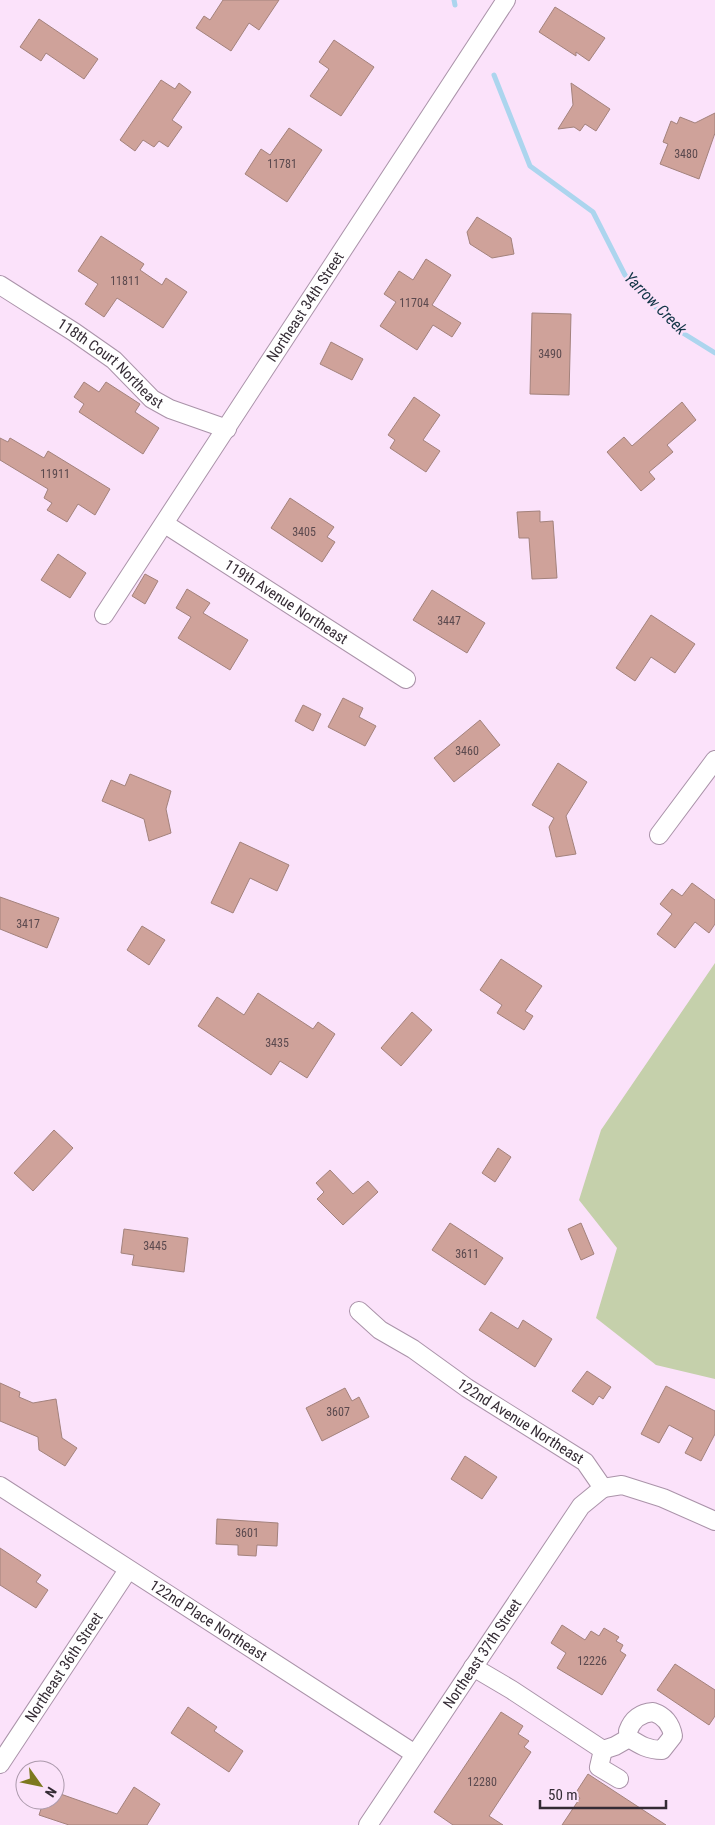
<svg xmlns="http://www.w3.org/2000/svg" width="715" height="1825" font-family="'Roboto Condensed',sans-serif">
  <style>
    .green { fill: #c5d0ab }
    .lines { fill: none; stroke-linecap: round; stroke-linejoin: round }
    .stream { stroke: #acd5ee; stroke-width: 5 }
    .building { fill: #cfa29a; stroke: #a3827c }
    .minor-casing { stroke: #aa93a9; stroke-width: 20 }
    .minor { stroke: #fff; stroke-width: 18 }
    .labels { text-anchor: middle; stroke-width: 5; stroke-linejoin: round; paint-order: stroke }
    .number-label { font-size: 12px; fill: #5b494e }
    .street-label { font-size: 15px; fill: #342b34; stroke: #fbe2fa }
    .water-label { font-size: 16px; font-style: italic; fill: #113446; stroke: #fbe2fa }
  </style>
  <rect width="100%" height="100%" fill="#fbe2fa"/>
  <path class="green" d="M715,963V1379L656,1365L596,1318L617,1248L579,1200L601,1130Z"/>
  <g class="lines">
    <path class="stream" d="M454,0L455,5
      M494,75L530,166L593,212L625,275L678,330L715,353"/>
  </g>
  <path class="building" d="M223,0H279L259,30L249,23L231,51L196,28L204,16L210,20Z
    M555,7L605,38L589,61L576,52V56L539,32Z
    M39,19L98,59L84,79L46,53L41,61L20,47Z
    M334,40L374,67L341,116L310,96L329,69L319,62Z
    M161,80L175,89L179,83L191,92L172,120L182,127L168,147L159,141L154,147L143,140L135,151L120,140Z
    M571,83L610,109L596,131L585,124L580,131L574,127L558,129L573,105Z
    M715,113V133L699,179L660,164L668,144L663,142L671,121L677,124L680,117L695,123Z
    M289,128L322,150L287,202L245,174L261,149L270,155Z
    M477,217L511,238L514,254L492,258L470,244L467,232Z
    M101,236L144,264L140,270L162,285L166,278L187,292L163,328L117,298L104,317L85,304L98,284L78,271Z
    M426,259L451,275L432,305L461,323L452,337L433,325L417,350L380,326L396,302L384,294L399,271L413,280Z
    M532,313L571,314L569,395L530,394Z
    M331,342L363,359L352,380L320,364Z
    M84,382L99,392L106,382L140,404L135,412L159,428L143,454L79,412L84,404L74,397Z
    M414,397L440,415L423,440L440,451L426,472L390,448L395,440L388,435Z
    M682,402L696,420L667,445L673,452L649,472L655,479L641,491L607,452L624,437L632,446Z
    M0,438L8,442L10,438L44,458L48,451L110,489L95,515L78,504L67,522L47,510L52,503L44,498L48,489L0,460Z
    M290,498L334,527L327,537L335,542L322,562L271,528Z
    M540,511V522L553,521L557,578L532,579L529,538H519L517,512Z
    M58,554L86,573L70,598L41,580Z
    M145,574L158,581L145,604L132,596Z
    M187,589L210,603L203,613L248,640L230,670L178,638L191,617L176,608Z
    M432,590L485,623L467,653L413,620Z
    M651,615L695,644L675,673L651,657L635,681L616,668Z
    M343,698L363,708L359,717L376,726L365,746L328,727Z
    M303,705L321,714L313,731L295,721Z
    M480,720L500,745L454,782L434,758Z
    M558,763L587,782L566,816L576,854L556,857L549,827L554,818L532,805Z
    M130,774L171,791L166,809L171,833L149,841L144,819L102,801L111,780L125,786Z
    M240,842L289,865L277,891L250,878L233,913L211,903Z
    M692,883L715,900V924L709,933L695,922L675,948L657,934L672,914L660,904L672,889L682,896Z
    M0,897L59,918L47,948L0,929Z
    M142,926L165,940L149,965L127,950Z
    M501,959L542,986L525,1011L533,1016L524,1030L497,1013L502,1005L480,990Z
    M258,993L313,1029L318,1022L335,1034L307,1078L280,1061L271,1075L198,1026L217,997L244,1015Z
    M412,1012L432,1030L401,1066L381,1048Z
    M54,1130L73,1148L33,1191L14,1173Z
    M498,1148L511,1157L495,1182L482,1173Z
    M330,1170L353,1194L368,1181L378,1192L343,1225L317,1199L324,1192L316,1183Z
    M450,1223L503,1258L485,1285L432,1250Z
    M581,1223L594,1254L581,1260L568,1229Z
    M124,1229L188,1238L184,1272L132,1265L134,1255L121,1253Z
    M491,1312L518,1329L523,1320L552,1339L535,1367L479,1330Z
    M587,1371L611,1387L603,1399L599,1396L593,1405L572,1391Z
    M0,1383L20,1392L19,1397L33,1403L56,1399L62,1438L77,1448L65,1466L39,1450L38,1437L0,1421Z
    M666,1386L715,1411V1434L701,1461L685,1453L693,1438L669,1425L659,1443L641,1434Z
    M345,1388L352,1401L359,1397L369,1417L322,1441L306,1408Z
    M465,1456L497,1477L482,1499L451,1479Z
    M217,1519L278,1523L277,1546L257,1545L256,1556L238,1555V1545L216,1544Z
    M0,1548L41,1575L36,1582L48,1590L36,1608L0,1585Z
    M562,1625L585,1640L591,1631L599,1636L604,1628L619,1637L616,1641L623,1645L620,1651L626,1655L602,1695L557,1668L566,1653L551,1643Z
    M675,1664L715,1690V1716L709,1725L657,1690Z
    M188,1707L217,1727L214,1731L243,1751L229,1772L171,1733Z
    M501,1712L523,1726L518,1734L529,1741L524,1747L531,1752L489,1816L503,1825H453L434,1812Z
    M588,1774L666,1825H562L580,1798L575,1794Z
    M134,1787L160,1804L147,1825H69L39,1815L44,1800H55V1792L117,1814Z"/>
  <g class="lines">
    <defs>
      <g id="minor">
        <path id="s1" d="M0,285L74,332L114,360L152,399L170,409L227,429"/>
        <path id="s2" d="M165,524L406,679"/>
        <path id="s3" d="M104,615L506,0"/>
        <path d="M659,835L715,760"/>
        <path id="s4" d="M359,1311L380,1330L413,1349L467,1388L585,1462L603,1488"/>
        <path id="s5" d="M0,1486L415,1754"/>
        <path d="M603,1488L622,1485L663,1498L715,1521"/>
        <path d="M473,1667L512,1690L603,1750L615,1746L629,1738"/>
        <path d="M653,1712C665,1716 671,1724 673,1736L662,1750C648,1750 640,1745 629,1738L628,1731C632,1720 640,1713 653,1712Z"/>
        <path d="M603,1750L599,1767L619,1779"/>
        <path id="s6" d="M0,1764L128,1570"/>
        <path id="s7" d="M368,1825L581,1506L603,1488"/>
      </g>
    </defs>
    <use href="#minor" class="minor-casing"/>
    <use href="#minor" class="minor"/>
  </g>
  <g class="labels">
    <g class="number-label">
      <text x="686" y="158">3480</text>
      <text x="282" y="168">11781</text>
      <text x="125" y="285">11811</text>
      <text x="414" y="307">11704</text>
      <text x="550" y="358">3490</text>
      <text x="55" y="478">11911</text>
      <text x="304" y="536">3405</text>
      <text x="449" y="625">3447</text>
      <text x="467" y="755">3460</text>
      <text x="28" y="928">3417</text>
      <text x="277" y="1047">3435</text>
      <text x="155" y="1250">3445</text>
      <text x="467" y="1258">3611</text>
      <text x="338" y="1416">3607</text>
      <text x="247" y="1537">3601</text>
      <text x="592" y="1665">12226</text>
      <text x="482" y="1786">12280</text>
    </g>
    <g class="street-label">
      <text dy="5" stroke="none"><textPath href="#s3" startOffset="368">Northeast 34th Street</textPath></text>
      <text dy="5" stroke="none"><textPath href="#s1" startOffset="136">118th Court Northeast</textPath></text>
      <text dy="5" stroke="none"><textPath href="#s2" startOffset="144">119th Avenue Northeast</textPath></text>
      <text dy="5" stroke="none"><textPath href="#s4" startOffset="196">122nd Avenue Northeast</textPath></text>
      <text dy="5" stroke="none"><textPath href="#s5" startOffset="248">122nd Place Northeast</textPath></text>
      <text dy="5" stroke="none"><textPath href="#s7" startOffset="206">Northeast 37th Street</textPath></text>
      <text dy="5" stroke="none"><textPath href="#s6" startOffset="116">Northeast 36th Street</textPath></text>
    </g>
    <g class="water-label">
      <text transform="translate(656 303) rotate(45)" y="6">Yarrow Creek</text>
    </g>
  </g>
  <g transform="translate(40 1785) rotate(123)"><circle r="24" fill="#fbe2fa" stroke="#ab99ab"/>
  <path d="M0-4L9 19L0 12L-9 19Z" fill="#7d791f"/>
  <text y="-8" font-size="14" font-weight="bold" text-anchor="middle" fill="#342b34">N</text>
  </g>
  <path d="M540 1800v8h126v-8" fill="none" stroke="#342b34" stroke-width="2.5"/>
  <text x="548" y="1800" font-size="15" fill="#342b34" stroke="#fbe2fa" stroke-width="4" paint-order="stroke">50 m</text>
</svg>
